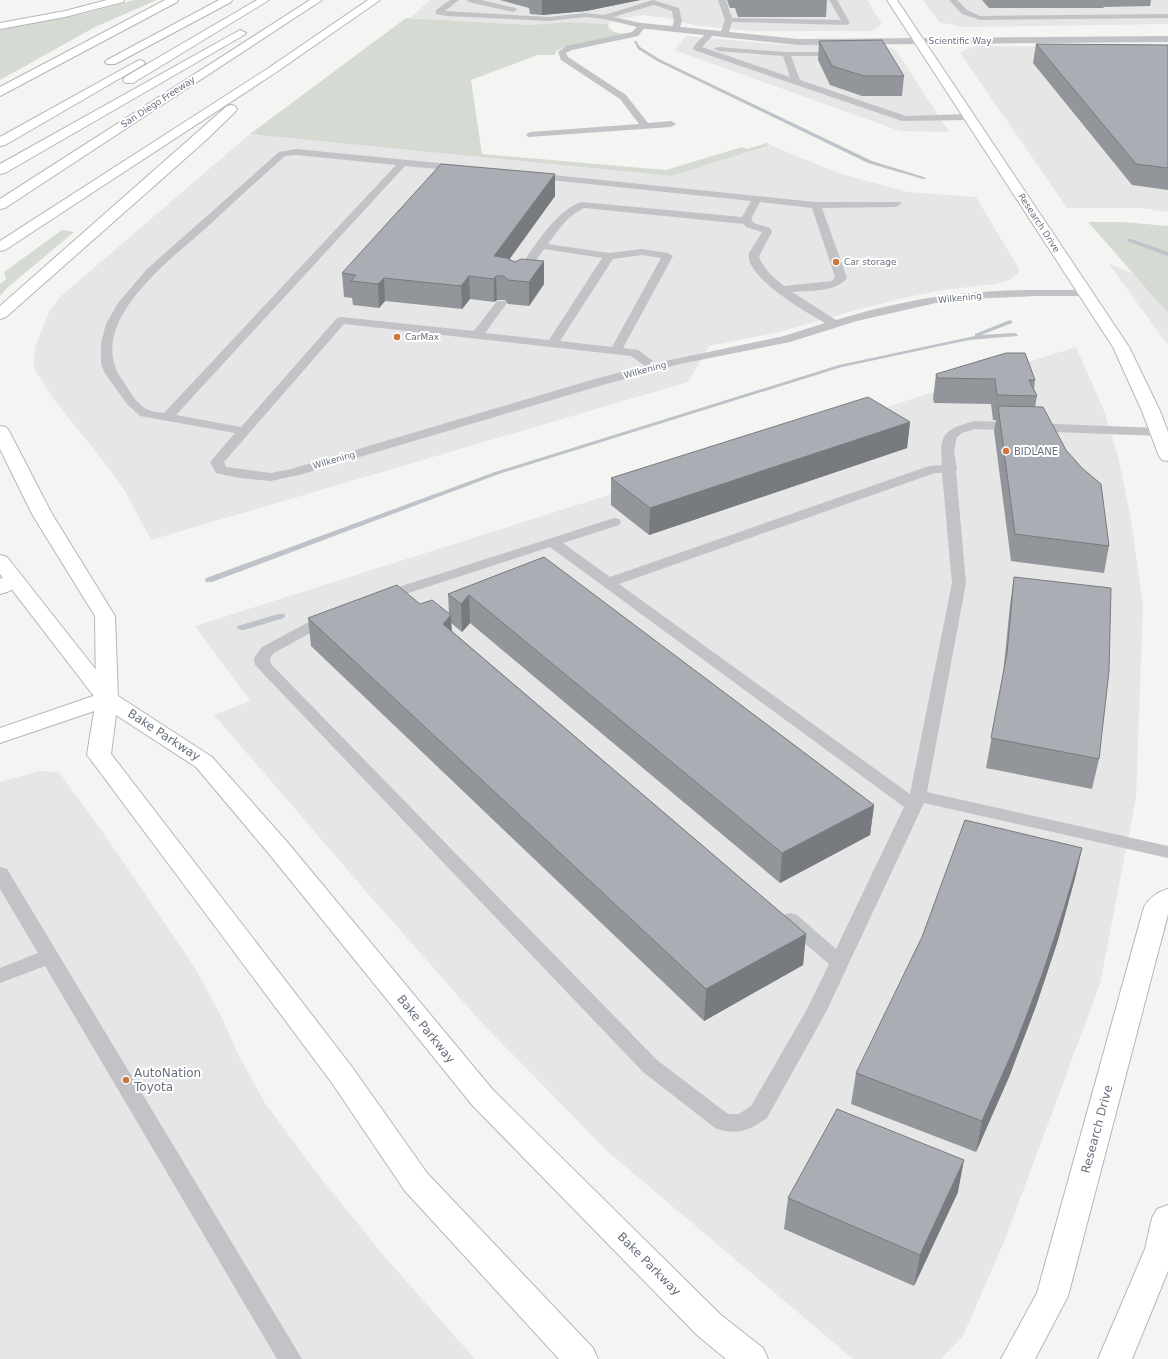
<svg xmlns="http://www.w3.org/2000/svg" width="1168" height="1359" font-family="'DejaVu Sans',sans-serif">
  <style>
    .built { fill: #e5e6e5 }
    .green { fill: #d5dbd3 }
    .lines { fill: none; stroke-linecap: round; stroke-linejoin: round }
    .stream { fill: #bdc3c9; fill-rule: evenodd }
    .secondary-casing { stroke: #b3b6bb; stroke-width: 2 }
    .primary-casing { stroke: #b4b6ba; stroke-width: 2 }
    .motorway-casing { stroke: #b4b5b9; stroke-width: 2 }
    .service { fill: #c1c3c6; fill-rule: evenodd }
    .tertiary { fill: #c1c3c6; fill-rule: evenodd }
    .secondary { fill: #fff; fill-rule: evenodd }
    .primary { fill: #fff; fill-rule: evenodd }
    .motorway { fill: #fff; fill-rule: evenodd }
    .wall { fill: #92969b }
    .shaded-wall { fill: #777a7e }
    .building { fill: #aaaeb4; stroke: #777a7e }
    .poi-dot { fill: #cb773b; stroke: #fff; stroke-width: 1.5 }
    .labels { text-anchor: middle; stroke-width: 4; stroke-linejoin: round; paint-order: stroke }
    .far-street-label { font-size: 9px; fill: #68707f; stroke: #fff }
    .far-poi-label { font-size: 9px; fill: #68707f; stroke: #fff; text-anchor: start }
    .poi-label { font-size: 10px; fill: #68707f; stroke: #fff; text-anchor: start }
    .near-street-label { font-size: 12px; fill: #68707f; stroke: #fff }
    .near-poi-label { font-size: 12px; fill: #68707f; stroke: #fff; text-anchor: start }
  </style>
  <rect width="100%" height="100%" fill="#f4f5f2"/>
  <path class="built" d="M430,0H867L882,24L872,31H751L693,25L667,18L643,15L618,19L608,24L565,22L531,25L410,18Z
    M923,0H1168V24L962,27L939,22Z
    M686,36L788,45H876L886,46L896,50L949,132L900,131L674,50Z
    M974,46L1168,47V212L1141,208H1067L960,53Z
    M250,134L671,176L770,145L841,174L908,192L976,197L1019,269L1018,273L1010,280L995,284L943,290L909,297L856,310L779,332L709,346L688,382L151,540L125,491L104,462L55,401L36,372L34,366L35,347L49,312L60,297Z
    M1108,263L1168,287V345Z
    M1076,347L1103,408L1117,452L1131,519L1143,606L1136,798L1100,984L1004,1242L963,1336L941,1359H853L607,1151L482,1023L370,896L214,715L250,701L195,626Z
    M39,771L59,772L111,844L195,968L221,1016L239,1056L265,1103L320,1177L383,1255L475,1359H0V782Z"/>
  <path class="green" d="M134,0H157L95,27L0,80V30L83,14Z
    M406,18L531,25L565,22L608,24L609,28L614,32L624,34L567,46L556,51L555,55H538L471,80L482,154L666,170L742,147L747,149L767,143L770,145L671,176L250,134Z
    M1088,222H1124L1168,226V313Z
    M62,230L74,232L7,288L0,296V284L6,279L4,272Z"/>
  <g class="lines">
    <path class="stream" d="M634,41H636L640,47L659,59L872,161L927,178L923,179L868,163L657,61L638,49Z
      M1127,239H1131L1168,252V256L1127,241Z
      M1010,320L1013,322L1012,323L981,335L1015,333L1018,335L1017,336L969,340L842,367L499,474L212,582H206L205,580L206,578L495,472L839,365L975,336V334Z
      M278,614H284L285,616L284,618L244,630H241L237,628L238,626Z"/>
    <defs>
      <path id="secondary" d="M887,0H897L1129,347L1160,411L1168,432V461L1162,460L1159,456L1142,411L1113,347Z
        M1168,889V914L1068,1296L1035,1359H1001L1037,1293L1144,907C1150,897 1157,892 1168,889Z
        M1168,1205V1271L1132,1359H1098L1145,1249L1152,1218L1157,1209Z"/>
      <path id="primary" d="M0,555L7,557L115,694L212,757L288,843L493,1090L721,1315L763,1348L768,1359H726L697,1335L473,1106L270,855L196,767L116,715L111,754L352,1067L427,1173L593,1348L598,1359H559L405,1191L332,1083L91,760L87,755L96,699L0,574Z"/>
      <path id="motorway" d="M107,0H124L123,2L65,17L0,29V23L65,11Z
        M165,0H178L177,2L0,96V87Z
        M219,0H232L231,2L115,64H107L105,62L107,60Z
        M257,0H269L133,83H125L123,80L125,77Z
        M310,0H322L5,208L0,209V199Z
        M368,0H380L275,73L5,250L0,251V241L267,69Z
        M240,30L246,33L244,35L5,173L0,174V164Z
        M139,60L143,61L145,63L143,65L5,145L0,146V137Z
        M231,105L235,106L237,109L235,112L205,141L6,317L0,319V306L227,106Z
        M0,426L6,427L9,431L52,514L115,616L118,699L115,704L0,743V728L96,695L95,616L32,514L0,449Z
        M14,573L21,575L24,579C19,587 9,592 0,594V579L7,575Z"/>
    </defs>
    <use href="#secondary" class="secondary-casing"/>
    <use href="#primary" class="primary-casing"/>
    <use href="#motorway" class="motorway-casing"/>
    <path class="service" d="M450,0H459L445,11L549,17L585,13L604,15L653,0L679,8L682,21L678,32H672L671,30L674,21L672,11L654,5L613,17L645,24L646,26L638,36L572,50L566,53L568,57L626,95L648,123L671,121L676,124L671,127L528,137L526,135L528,133L531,132L639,124L620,99L561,60L558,52L566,46L632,32L637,27L604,19L585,17L549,21L446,16L436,14V10Z
      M467,0H481L516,8L517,10L513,12L468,2Z
      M718,0H726L732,18L841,20L829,0H837L850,23L846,25L732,22L728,35L724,37L720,35L725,20Z
      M949,0H957L967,10L980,16L1168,14V18L980,20L962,14Z
      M708,31H714L715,33L702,47L790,77L783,56L718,51L714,49L718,47L786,52H844L845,54L841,56H791L800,80L906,116L969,114L974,117L969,120L902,121L694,50L693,48L694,46Z
      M296,149L459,165L464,168L459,171L405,166L176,415L241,427L337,318L341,317L474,331L497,301H505L507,303L485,333L549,340L602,258L544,249L523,279L519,280L513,277C529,255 555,209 582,202L742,217L751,201L531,178L529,176L534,173L816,202H900L901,204L896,207L822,208L847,278C835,293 809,290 792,292L836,320C879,307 924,297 968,293C1007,289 1046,290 1085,290L1091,293L1085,296H1036L970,299L936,303L857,321L790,342L680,364L606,384L299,475L271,481L239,478L216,473L210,462L235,433L140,416L127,404L104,372L101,363V343L106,324L118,303L147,269L279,152ZM296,155L396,165L164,413C159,412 154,412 149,410C138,407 129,390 123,381C82,325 169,261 206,228C232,204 258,180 285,156ZM760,202L812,208L835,277L832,281L784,286C773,277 763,269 759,256L772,232L770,228L754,223L751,219ZM584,208L744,224L746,227L762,232L749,253C744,277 807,313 825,323L784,336L656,363L638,350L623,348L673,256L668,253L642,249L609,253L548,244C559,229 567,216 584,208ZM642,255L661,258L612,347L560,341L613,259ZM344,324L631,356L645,366L598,378L291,469L271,473L226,467L224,462Z
      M975,421L1160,428L1165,429L1166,432L1165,435L1160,436L975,429L962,433L957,437L954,451L957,469L956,471L966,583L927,792L1168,846V858L924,803L826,1012L767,1118C748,1131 738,1136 715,1128L643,1072L255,665L254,658L262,647L322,615L327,613L332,615L335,618L332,621L274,653L270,658L271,664L657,1060L728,1114H739L751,1106L806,1011L829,964L783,925L781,920L783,915L790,913L797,915L836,949L904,807L550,547L387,600L382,601L377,600L375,597L377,594L614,518L619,519L621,522L619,525L563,543L610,577L929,466L942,465C939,433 945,429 975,421ZM935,473H942L952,583L910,794L619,584Z
      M0,867L7,869L302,1359H277L45,966L0,983V968L38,953L0,889Z"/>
    <path class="tertiary" d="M642,23L798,39L1168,36V42L798,45L638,28L637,26Z"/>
    <use href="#secondary" class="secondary"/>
    <use href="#primary" class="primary"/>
    <use href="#motorway" class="motorway"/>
  </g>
  <path class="wall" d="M500,0H640L586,11L542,15L530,14L529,8Z
    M727,0H827L826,17H738L735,8H730Z
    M982,0H1151L1150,6L1104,7L1103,8H989Z
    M819,41L904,76L902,96H862L830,85L818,60Z
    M1036,44L1168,45V190L1132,185L1033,63Z
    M555,174V196L509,260L515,262L544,261V284L529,306L508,304L505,300H497L494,302L470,299L462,309L385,301L379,308L353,305L352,298L344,297L342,273Z
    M936,374L1035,380L1034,389L1037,396L1035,407L1109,546L1104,573L1011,561L994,431L996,420H993L991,404L934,403L933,399Z
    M910,422L907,448L649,535L611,505V478Z
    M544,557L874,805L870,835L780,883L470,623L462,632L451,623L452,631L806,934L803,965L704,1021L311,646L308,618L420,604L449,614L448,594Z
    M1014,577L1099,759L1092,789L986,768L1003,675L1010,605Z
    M1082,848L1075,878L1058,940L1036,1006L1009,1077L976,1152L851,1104L856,1073Z
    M958,1192L914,1286L784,1229L788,1198Z"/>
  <path class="shaded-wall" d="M542,0H640L586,11L542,15Z
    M555,174V196L497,276H496L497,300L494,302V256Z
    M544,261V284L529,306V282Z
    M469,276L470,299L462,309L461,286Z
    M384,278L385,301L379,308L378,284Z
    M910,422L907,448L649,535L650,508Z
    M469,595L470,623L462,632L461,604Z
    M451,615L452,644L443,624Z
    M874,805L870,835L780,883L782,853Z
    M1082,848L1075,878L1058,940L1036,1006L1009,1077L976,1152L982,1121Z
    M806,934L803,965L704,1021L706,989Z
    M964,1160L958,1192L914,1286L920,1255Z"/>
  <path class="building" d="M882,40L904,76H864L832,66L819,41Z
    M1036,44L1168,45V168L1136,164Z
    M441,164L555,174L494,256L507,258L508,259L515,262L521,259L544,261L529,282L508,280L504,276H496L494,279L469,276L461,286L384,278L378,284L351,281L356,275L342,273Z
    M1006,353H1025L1035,380H1029L1037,396L997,395L995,379L937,378L936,374Z
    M868,397L910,422L650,508L611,478Z
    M998,406L1043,407L1066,450L1082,468L1101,484L1109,546L1015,534Z
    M544,557L874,805L782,853L469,595L461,604L448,594Z
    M1014,577L1111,588L1109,671L1099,759L991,738L1007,653Z
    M397,585L420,604L432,600L451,615L443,624L806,934L706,989L308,618Z
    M965,820L1082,848L1064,909L1042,975L1015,1046L982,1121L856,1073L922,937Z
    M837,1109L964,1160L920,1255L788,1198Z"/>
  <g class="poi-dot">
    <circle cx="836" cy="262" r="4"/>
    <circle cx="397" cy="337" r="4"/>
    <circle cx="1006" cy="451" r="4"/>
    <circle cx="126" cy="1080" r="4"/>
  </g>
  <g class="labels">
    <g class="far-street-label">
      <text x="960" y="44">Scientific Way</text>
      <text transform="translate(158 102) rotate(-33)" y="3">San Diego Freeway</text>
      <text transform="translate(1039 223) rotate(57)" y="3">Research Drive</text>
      <text transform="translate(960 298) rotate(-6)" y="3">Wilkening</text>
      <text transform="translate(645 370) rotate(-15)" y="3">Wilkening</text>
      <text transform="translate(334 460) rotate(-16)" y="3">Wilkening</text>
    </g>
    <g class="far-poi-label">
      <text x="844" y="265">Car storage</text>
      <text x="405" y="340">CarMax</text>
    </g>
    <g class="poi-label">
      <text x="1014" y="455">BIDLANE</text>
    </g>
    <g class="near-street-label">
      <text transform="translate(164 735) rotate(33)" y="4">Bake Parkway</text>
      <text transform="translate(426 1029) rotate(51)" y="4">Bake Parkway</text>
      <text transform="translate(1097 1129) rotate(-75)" y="4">Research Drive</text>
      <text transform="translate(649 1264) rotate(45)" y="4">Bake Parkway</text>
    </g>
    <g class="near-poi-label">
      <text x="134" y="1077">AutoNation<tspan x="134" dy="14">Toyota</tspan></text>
    </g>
  </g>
</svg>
